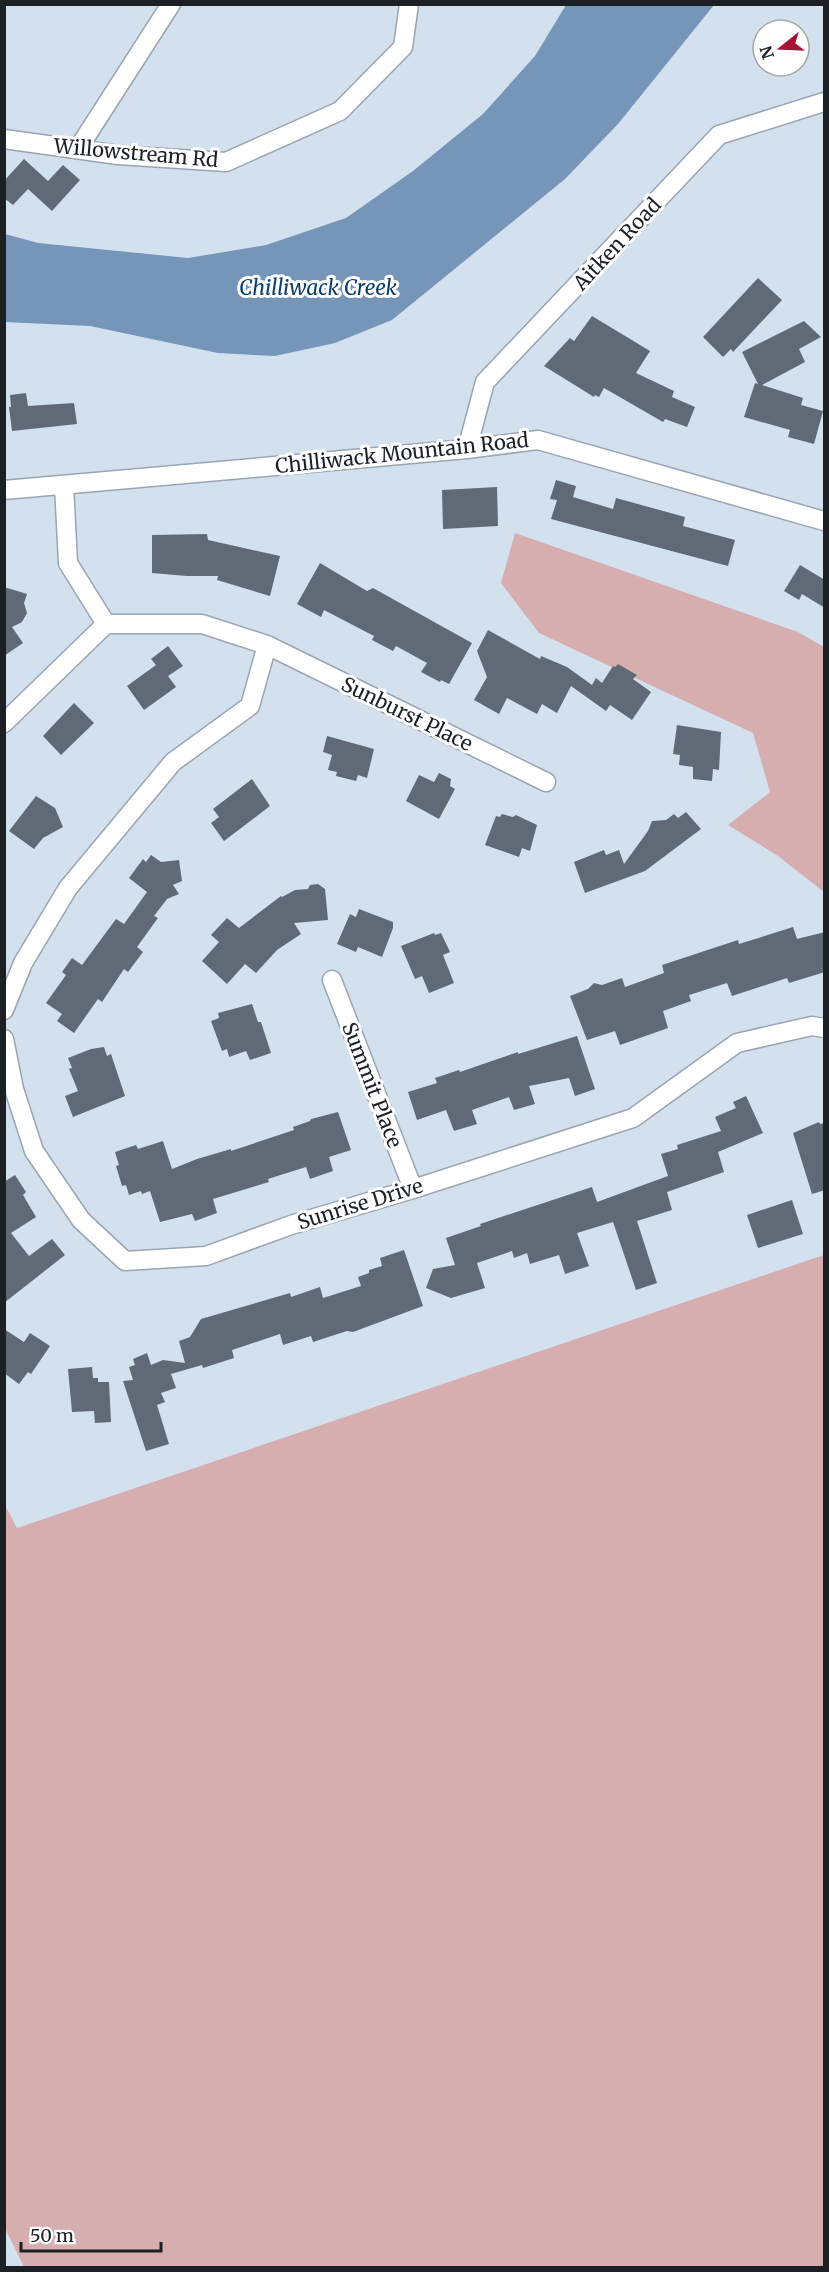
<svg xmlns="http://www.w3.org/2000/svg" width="829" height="2272" font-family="Merriweather,serif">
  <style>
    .green { fill: #d7aeaf }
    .water { fill: #7595b9 }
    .building { fill: #5f6a76 }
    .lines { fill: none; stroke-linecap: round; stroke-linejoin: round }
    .minor-casing { stroke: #99a5b2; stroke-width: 21 }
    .minor { stroke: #fff; stroke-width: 18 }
    .labels { text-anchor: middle; stroke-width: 6; stroke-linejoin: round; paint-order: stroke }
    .street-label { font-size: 20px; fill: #1c2025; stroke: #fff }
    .water-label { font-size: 21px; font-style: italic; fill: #0c3e6c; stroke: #fff }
  </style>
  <rect width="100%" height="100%" fill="#d3e0ee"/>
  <path class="green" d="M515,533L798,632L824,647V892L778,856L728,825L770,792L753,733L539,633L501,583Z
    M824,1255V2267H24L4,2226L5,1505L17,1528Z"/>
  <path class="water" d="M566,5H714L618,124L565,179L392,320L335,343L275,356L218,353L90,326L5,322V234L38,243L188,258L266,245L346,218L413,171L483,114L535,56Z"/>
  <path class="building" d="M24,159L48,181L63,165L80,180L52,211L28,189L13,205L4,198V181Z
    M758,278L782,300L733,352L731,349L723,357L703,337Z
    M592,316L650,351L636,373L674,391L672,397L695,407L687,427L665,419L663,422L604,388L599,397L595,395L594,397L544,366L570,338L574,341Z
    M804,321L821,337L799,349L805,362L762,385L803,398L801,405L823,411L814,444L788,437L790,430L744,417L755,383L758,384L742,352Z
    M26,393L28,406L74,403L77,424L12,431L9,407H11L10,395Z
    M556,480L576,486L573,497L613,509L616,498L685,517L683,526L735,540L728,566L551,519L557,500L550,499Z
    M497,487L498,526L443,529L442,490Z
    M207,534L208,540L280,556L270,596L217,580L218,576H187L152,573V535Z
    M320,563L367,591L373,588L472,643L449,684L441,680L440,682L421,672L427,663L396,646L393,651L372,640L374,636L324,610L321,617L297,604Z
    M800,565L825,580V608L802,594L799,600L784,591Z
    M4,587L27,594L24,603L27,613L22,622L12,627L23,643L4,656Z
    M488,630L540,659L541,656L567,667L592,685L596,678L602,683L613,666L615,667L618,664L637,675L633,679L651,692L632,720L610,705L606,711L571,686L557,713L542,704L537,714L507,698L499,714L474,700L487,677L477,651Z
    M168,646L183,666L168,676L176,687L144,710L127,686L156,665L151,659Z
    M74,703L94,723L61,755L43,736Z
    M677,725L721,732L719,770L713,769L712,781L693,779V767L679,765L680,755L673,754Z
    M327,736L374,749L367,778L358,775L356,781L336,776L337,772L328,770L332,755L323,752Z
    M439,773L451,779L450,786L455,789L439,819L406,801L419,775L434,782Z
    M252,779L270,806L224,841L211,823L219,817L213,809Z
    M36,796L55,808L63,827L43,838L34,849L9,831Z
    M686,812L701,829L645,871L585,893L574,862L604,850L606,855L619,850L624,864L648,831L652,821L666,820L674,814L678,818Z
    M502,814L513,817L516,815L537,825L530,851L522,848L519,857L485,845L496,816L500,817Z
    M151,855L161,862L179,860L182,881L173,885L179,894L167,899L154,916L158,918L137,947L143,952L128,972L124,969L102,1002L98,999L74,1033L57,1021L62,1014L46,1003L66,975L62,972L72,958L82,965L116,919L124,924L147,892L129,878L143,859L146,862Z
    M318,884L325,889L328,920L294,923L301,934L277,950L256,973L245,964L227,984L202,961L219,942L211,935L227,918L239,928L281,896L282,897L295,890L308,889L310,885Z
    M359,909L393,922V928L382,957L358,947L356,952L337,944L350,914L356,917Z
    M793,927L797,939L825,932V972L789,983L787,978L732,996L727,983L689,995L691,1001L663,1011L668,1028L620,1045L615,1031L587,1040L570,996L588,989L594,983L602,985L622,978L625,987L664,973L662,965L738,940L739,944Z
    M434,933L435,935L441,933L450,952L443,955L454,983L429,993L422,976L415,979L401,946Z
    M252,1004L258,1022H261L271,1053L250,1060L246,1051L229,1057L227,1049L222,1051L211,1021L219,1018L218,1013Z
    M577,1036L595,1089L575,1096L569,1078L529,1086L535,1104L514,1110L509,1097L472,1110L477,1124L454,1131L446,1110L417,1120L408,1092L437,1083L435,1078L459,1070L460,1072L518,1052V1054Z
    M104,1047L107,1056L111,1054L125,1096L73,1117L65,1096L78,1091L69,1069L72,1068L68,1058L91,1049Z
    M746,1096L763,1133L718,1152L724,1172L667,1192L672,1210L637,1221L657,1283L636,1290L613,1222L577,1233L589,1266L565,1274L559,1255L530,1264L527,1253L514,1258L512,1251L477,1263L485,1288L451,1298L426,1288L433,1269L455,1265L446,1238L481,1226L480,1224L592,1187L597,1202L668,1176L661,1154L678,1149L677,1145L721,1131L715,1117L736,1108L733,1102Z
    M338,1112L351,1150L329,1157L333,1171L310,1179L306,1167L268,1179L269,1182L213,1199L217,1213L195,1221L192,1214L160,1222L150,1191L142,1194L141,1191L129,1195L126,1185L122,1186L116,1166L119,1165L115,1152L136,1145L138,1149L163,1141L172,1169L197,1159L231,1149V1151L294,1130L293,1127L310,1121L311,1119Z
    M819,1122L820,1124L825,1123V1190L812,1194L793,1133Z
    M15,1175L26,1192L23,1195L36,1217L11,1233L29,1256L52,1239L65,1255L4,1303V1182Z
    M792,1200L803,1234L758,1248L747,1215Z
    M404,1250L423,1306L353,1332L347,1331L313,1342L311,1336L283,1345L280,1334L232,1350L234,1358L203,1368L202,1365L171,1374L176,1388L161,1393L165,1402L157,1405L169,1444L146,1451L123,1381L133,1380L129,1367L135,1365L133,1359L147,1353L151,1365L163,1360L185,1363L179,1341L190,1337L201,1319L290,1293L291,1297L320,1287L323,1298L361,1286L358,1277L369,1273V1270L382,1266L380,1258Z
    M4,1329L24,1342L30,1333L50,1346L31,1374L28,1372L19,1384L4,1373Z
    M92,1367L93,1378H98V1382H109L111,1422L95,1423L94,1411L72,1412L68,1369Z"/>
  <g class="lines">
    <defs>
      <path id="minor" d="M4,139L118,155L226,162L340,111L403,47L409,4
        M83,141L171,4
        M467,449L485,382L719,135L824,102
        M4,490L467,449L538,440L824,521
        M267,645L546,782
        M4,723L106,624
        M332,980L413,1189
        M4,1010L23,963L68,888L173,762L250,706L267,645L202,624H106L68,563L64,485
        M4,1039L14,1089L34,1151L81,1220L125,1261L206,1256L291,1225L413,1189L633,1118L737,1043L812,1026L824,1028"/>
    </defs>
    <use href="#minor" class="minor-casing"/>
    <use href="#minor" class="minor"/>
  </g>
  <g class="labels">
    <g class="street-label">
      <text transform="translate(136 153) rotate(5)" y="7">Willowstream Rd</text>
      <text transform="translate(617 244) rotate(-47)" y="7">Aitken Road</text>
      <text transform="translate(402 453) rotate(-6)" y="7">Chilliwack Mountain Road</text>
      <text transform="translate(407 714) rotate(26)" y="7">Sunburst Place</text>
      <text transform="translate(372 1085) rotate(69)" y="7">Summit Place</text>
      <text transform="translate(360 1204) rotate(-17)" y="7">Sunrise Drive</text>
    </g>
    <g class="water-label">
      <text x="318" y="295">Chilliwack Creek</text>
    </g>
  </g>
  <rect width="829" height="2272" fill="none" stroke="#1c2025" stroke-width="12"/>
  <g transform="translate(781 48) rotate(252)"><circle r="28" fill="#ffffff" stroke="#a4a6a8" stroke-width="1.5"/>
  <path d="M0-4.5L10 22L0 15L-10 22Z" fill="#a81036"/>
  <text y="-9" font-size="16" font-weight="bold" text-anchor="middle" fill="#1c2025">N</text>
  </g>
  <path d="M21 2242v9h140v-9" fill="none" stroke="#1c2025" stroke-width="3"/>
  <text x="30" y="2242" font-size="18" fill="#1c2025" stroke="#ffffff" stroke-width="4.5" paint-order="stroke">50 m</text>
</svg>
